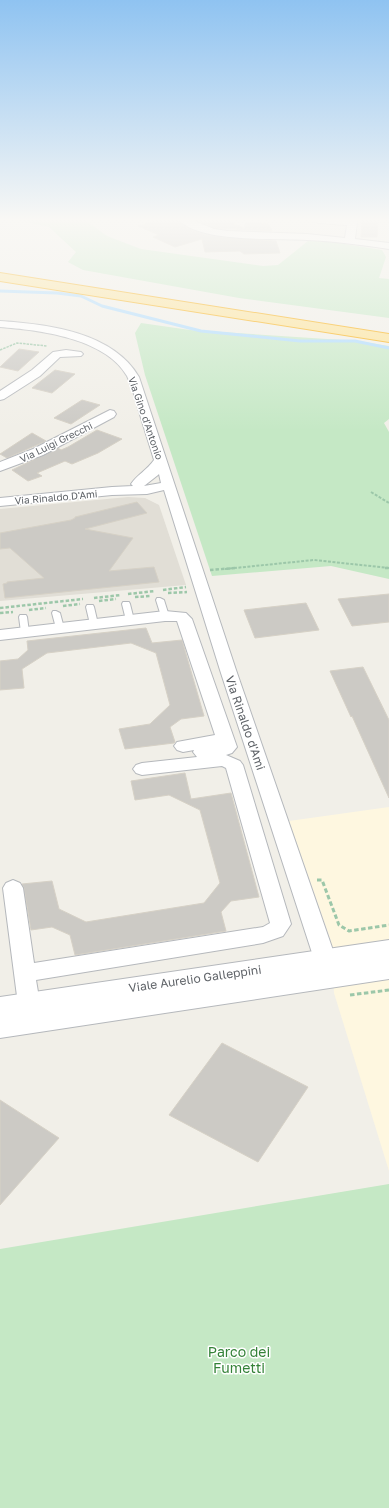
<svg xmlns="http://www.w3.org/2000/svg" width="389" height="1508" font-family="'Golos Text',sans-serif">
  <style>
    .commercial { fill: #fef7e0 }
    .education { fill: #e1ded6 }
    .green { fill: #c5e8c5 }
    .lines { fill: none; stroke-linecap: round; stroke-linejoin: round }
    .stream { stroke: #aadaff; stroke-width: 3 }
    .building { fill: #cccac5; stroke: #d6d1c6 }
    .service-casing { stroke: #b5b8bc; stroke-width: 2 }
    .minor-casing { stroke: #b5b8bc; stroke-width: 2 }
    .tertiary-casing { stroke: #b5b8bc; stroke-width: 2 }
    .motorway-casing { stroke: #f9ab00; stroke-width: 2 }
    .path-far3 { stroke: #9cc7a9; stroke-width: 1.5; stroke-dasharray: 2.5 1; stroke-linecap: butt }
    .path-far2 { stroke: #9cc7a9; stroke-width: 2; stroke-dasharray: 3 1.5; stroke-linecap: butt }
    .path-far1 { stroke: #9cc7a9; stroke-width: 2.5; stroke-dasharray: 3.5 2; stroke-linecap: butt }
    .path { stroke: #9cc7a9; stroke-width: 3; stroke-dasharray: 4.5 2.5; stroke-linecap: butt }
    .service { fill: #fff; fill-rule: evenodd }
    .minor { fill: #fff; fill-rule: evenodd }
    .tertiary { fill: #fff; fill-rule: evenodd }
    .motorway { fill: #fde293; fill-rule: evenodd }
    .labels { text-anchor: middle; stroke-width: 3; stroke-linejoin: round; paint-order: stroke }
    .far-street-label { font-size: 10px; fill: #5f6368; stroke: #fff }
    .street-label { font-size: 12px; fill: #5f6368; stroke: #fff }
    .near-park-label { font-size: 14px; fill: #348238; stroke: #fff }
  </style>
  <rect width="100%" height="100%" fill="#f1efe8"/>
  <path class="commercial" d="M389,807V1171L334,993L331,941L289,821Z"/>
  <path class="education" d="M128,497L145,498L159,505L186,585L0,601V509Z"/>
  <path class="green" d="M18,220H85L107,236L141,249L263,266L278,265L308,241L320,240L382,250L386,257L379,278L389,279V318L239,298L83,270L68,262L76,252L49,227Z
    M141,323L190,330L358,341L389,346V419L384,423L389,432V579L331,566L212,576L145,375L135,333Z
    M389,1184V1508H0V1249Z"/>
  <g class="lines">
    <path class="stream" d="M0,291L57,293L81,296L102,306L201,331L300,341H355L389,348"/>
  </g>
  <path class="building" d="M157,220H178L189,229L203,234L221,237L276,241L280,253L244,254L240,251L205,252L202,239L175,247L153,237L159,235L138,226Z
    M196,220H226L244,228L246,222L269,224L272,231L214,228Z
    M362,220H378L377,237H361Z
    M19,349L39,352L18,371L0,367Z
    M55,370L75,374L52,393L32,388Z
    M82,400L100,405L71,424L54,418Z
    M97,430L122,439L98,453L72,464L65,461L37,473L42,476L28,481L12,470L58,448L61,450L68,447Z
    M32,433L46,441L7,458L0,454Z
    M137,502L147,513L85,529L133,538L109,571L154,567L159,582L5,598L3,584L7,583V582L44,578L10,548L0,549V533L71,520L75,518V517Z
    M389,594V622L352,626L338,599Z
    M306,603L319,630L255,638L244,610Z
    M146,628L152,643L182,640L204,716L181,719L170,727L175,742L174,743L125,749L119,729L150,724L170,705L156,653L131,643L47,653L22,669L24,688L0,690V661L18,659L28,650L27,641Z
    M363,667L389,720V798L352,716L351,717L330,671Z
    M185,773L191,799L231,793L259,897L231,901L221,912L226,931L75,955L70,935L52,927L31,930L24,888L22,884L52,881L59,909L86,922L204,903L220,883L200,810L169,795L135,800L131,781Z
    M222,1043L308,1087L258,1162L169,1115Z
    M0,1100L59,1138L0,1205Z"/>
  <g class="lines">
    <defs>
      <path id="service" d="M157,598H160L164,600L169,616L168,618H162L161,616L156,600Z
        M123,602H129L130,604L134,620L133,622H127L126,620L122,604Z
        M87,605H93L94,607L98,624L97,626H91L90,624L86,607Z
        M53,611H56L60,613L64,628L63,630H60L56,628L52,613Z
        M20,615H26L27,617L29,632L28,634H25L21,632L19,617Z"/>
      <path id="minor" d="M179,220H192L214,229L228,231L307,234L345,238L347,225L318,223L313,220H355L357,222L355,239L389,243V249C362,245 334,241 307,240C277,238 200,243 179,220Z
        M0,321C47,324 113,332 139,377L236,670L336,959L333,965L325,967L317,965L314,959L220,670L164,490L147,494L112,495L0,506V498L112,487L133,486L131,484C137,475 147,470 154,460C149,443 143,425 138,408C135,397 132,386 127,376C105,338 39,330 0,327ZM159,474L161,483L144,486L158,475Z
        M66,350L81,352L83,354L81,356L60,357L40,376L4,399L0,400V391L32,370L53,352Z
        M110,410L114,411L116,414L114,417L43,455L0,471V462L33,449Z
        M165,611L186,613L192,619L237,747L232,753L226,755L240,761L243,765L291,924L283,936L263,943L36,980L40,1004L37,1010L29,1013L21,1010L18,1004L3,888L6,883L13,880L20,883L23,888L34,963L263,927L270,923L226,768L222,766L142,775L136,773L133,769L136,765L142,763L197,757L193,752L194,750L183,752L177,750L174,746L177,742L215,735L177,621H165L0,640V630Z"/>
      <path id="tertiary" d="M389,940V979L0,1038V997Z"/>
      <path id="motorway" d="M0,273L389,334V342L0,281Z"/>
    </defs>
    <use href="#service" class="service-casing"/>
    <use href="#minor" class="minor-casing"/>
    <use href="#tertiary" class="tertiary-casing"/>
    <use href="#motorway" class="motorway-casing"/>
    <path class="path-far3" d="M0,350L17,343L47,346"/>
    <path class="path-far2" d="M371,492L389,503
      M225,569L314,560L389,568"/>
    <path class="path-far1" d="M385,568H389
      M210,570L235,568
      M163,590L186,587
      M168,593L187,592
      M128,594L155,591
      M135,597L150,596
      M94,598L121,595
      M99,601L116,599
      M63,606L80,604
      M0,608L83,599
      M29,610L46,608
      M0,613L13,612"/>
    <path class="path" d="M317,880H322L339,925L349,931L389,925
      M350,995L389,990"/>
    <use href="#service" class="service"/>
    <use href="#minor" class="minor"/>
    <use href="#tertiary" class="tertiary"/>
    <use href="#motorway" class="motorway"/>
  </g>
  <linearGradient id="sky" x2="0" y2="1"><stop stop-color="#8fc3f1"/><stop offset="0.51" stop-color="#f9f8f5"/><stop offset="1" stop-color="#f9f8f5" stop-opacity="0"/></linearGradient>
  <rect width="389" height="431" fill="url(#sky)"/>
  <g class="labels">
    <g class="far-street-label">
      <text transform="translate(146 418) rotate(71)" y="4">Via Gino d'Antonio</text>
      <text transform="translate(56 442) rotate(-26)" y="4">Via Luigi Grecchi</text>
      <text transform="translate(56 497) rotate(-5)" y="4">Via Rinaldo D'Ami</text>
    </g>
    <g class="street-label">
      <text transform="translate(245 723) rotate(71)" y="4">Via Rinaldo d'Ami</text>
      <text transform="translate(195 979) rotate(-8)" y="4">Viale Aurelio Galleppini</text>
    </g>
    <g class="near-park-label">
      <text x="239" y="1357">Parco dei<tspan x="239" dy="16">Fumetti</tspan></text>
    </g>
  </g>
</svg>
